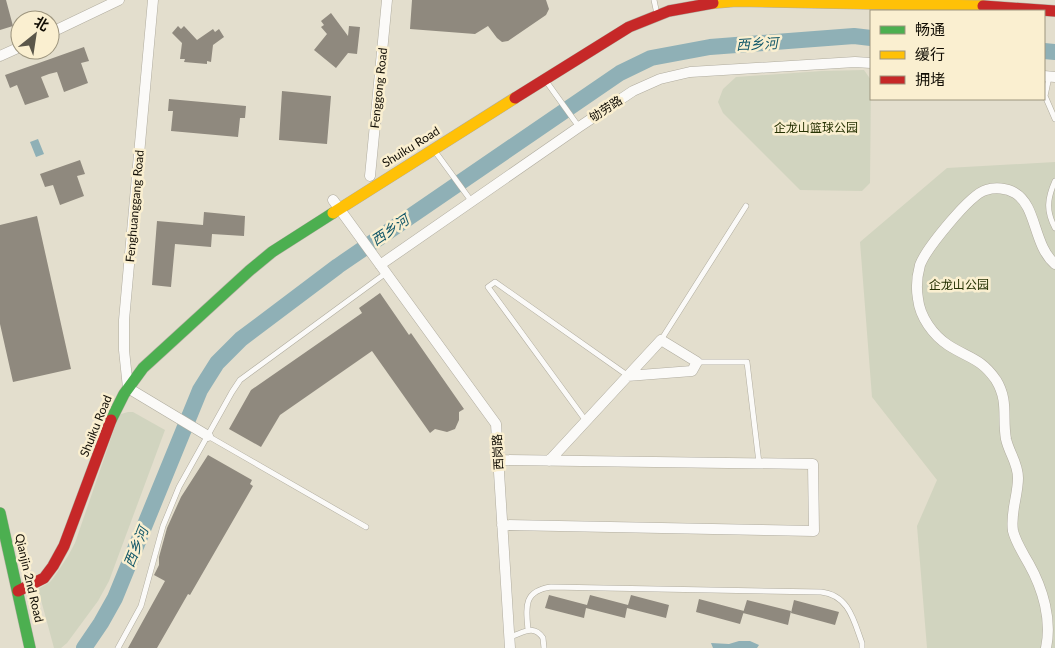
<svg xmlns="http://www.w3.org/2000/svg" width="1055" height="648" font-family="Lato,'Noto Sans SC',sans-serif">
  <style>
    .green { fill: #d1d4bf }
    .water { fill: #8fb0b6 }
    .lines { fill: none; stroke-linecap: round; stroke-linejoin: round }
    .river { stroke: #8fb0b6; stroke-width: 16 }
    .building { fill: #8f897e }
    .lane-casing { stroke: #b0ac9f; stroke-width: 6 }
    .street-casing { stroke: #b0ac9f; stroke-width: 11 }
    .fast-casing { stroke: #b0ac9f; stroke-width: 12 }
    .slow-casing { stroke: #b0ac9f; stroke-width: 12 }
    .jam-casing { stroke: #b0ac9f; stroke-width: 12 }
    .lane { stroke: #fbfaf8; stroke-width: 5 }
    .street { stroke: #fbfaf8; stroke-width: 10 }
    .fast { stroke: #4caf50; stroke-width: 11 }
    .slow { stroke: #ffc107; stroke-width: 11 }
    .jam { stroke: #c62828; stroke-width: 11 }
    .labels { text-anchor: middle; stroke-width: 5; stroke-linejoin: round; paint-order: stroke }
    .street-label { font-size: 12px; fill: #110d04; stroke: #faefd0 }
    .park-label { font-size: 12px; fill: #263203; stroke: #faefd0 }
    .water-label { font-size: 14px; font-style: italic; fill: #135869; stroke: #faefd0 }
  </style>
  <rect width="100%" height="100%" fill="#e3decd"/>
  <path class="green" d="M864,70L871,80L870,183L862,191L800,190L723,113L718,102L723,89L736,77L822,71Z
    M1055,162V648H927L917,526L937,480L872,397L860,242L947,168Z
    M128,412H133L165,430L109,581L98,601L67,643L61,648H54L38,589L50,582L54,577L68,556L75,543L118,418L121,414Z"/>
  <path class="water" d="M38,139L44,154L36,157L30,142Z
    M739,641H750L759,645L757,648H713L711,643L729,644Z"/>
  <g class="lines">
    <path class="river" d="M1044,51L1055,52
      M84,648L101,623L115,598L200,390L217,363L241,339L338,266L620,73L651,58L710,47L854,36L871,38"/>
  </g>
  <path class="building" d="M0,0H6L13,26L0,30Z
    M412,0H546L549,9L546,15L508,41L502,42L497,38L488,26L475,34L410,29Z
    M331,13L348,36L349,26L360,27L357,54L348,53L336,68L314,50L327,34L321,27L324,25L321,21Z
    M178,26L181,29L184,26L197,40L213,29L215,32L219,29L224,37L213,45L211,62L207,61V64L184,62L185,59H180L182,43L172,33Z
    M84,47L89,61L81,63L88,83L64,92L57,72L49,74L41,77L49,97L25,105L17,85L10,88L5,75Z
    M282,91L331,96L327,144L279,140Z
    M169,99L246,106L245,118H240L238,137L171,131L173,111H168Z
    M80,160L85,174L77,176L84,196L60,205L53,185L45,187L40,174Z
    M204,212L245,216L244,236L212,234L211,247L175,244L171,287L152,285L157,221L203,225Z
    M37,216L71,369L13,382L0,324V225Z
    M380,293L409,335L411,333L464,409L459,412V420L455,429L447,432L435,429L430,433L372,351L280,415L261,447L229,429L251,390L362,313L359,308Z
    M208,455L252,480L250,484L253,486L190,595L188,594L157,648H128L165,581L154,575L159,565V557L167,528L181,497Z
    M549,595L587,605L590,595L628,605L631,595L669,605L666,618L627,608L625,618L586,608L584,618L545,608Z
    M699,599L744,611L740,624L696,612Z
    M747,600L791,611L788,625L743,613Z
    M794,600L839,612L835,625L791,613Z"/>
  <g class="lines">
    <defs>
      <path id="lane" d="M654,0L657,14
        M1049,77L1045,96L1055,119
        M546,81L579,127
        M434,150L472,202
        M1055,181C1047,199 1046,211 1055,228
        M661,340L746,206
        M697,362H747L759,463
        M586,421L488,287L495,282L627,375
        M208,436L366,527
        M528,630C526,607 523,591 551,587L821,592C849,595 854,621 862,643V648
        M509,637C522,634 533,623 543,638L544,648
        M118,648L141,606L163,526L179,487L232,392L240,380L386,273"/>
      <path id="street" d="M153,0L124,320V350L128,388L208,436
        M50,33L119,0
        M0,56L20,47
        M1044,76L1055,77
        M370,176L387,0
        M333,200L496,424L510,648
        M380,265L579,127L633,91L660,79L690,72L855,62L871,63
        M499,460L813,464L814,531L502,525
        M549,461L661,340L697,362L692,371L627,376
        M1046,648C1052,620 1043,589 1029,564C1023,553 1016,543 1013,531C1010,513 1018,496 1018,478C1018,463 1009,453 1006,439C1002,418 1009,401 996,380C981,358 968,358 948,345C933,335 920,317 918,299C916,288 917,276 920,265C926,249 970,194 986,190C995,187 1007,188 1015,193C1037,206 1033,245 1055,264"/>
      <path id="fast" d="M111,420L124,394L143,368L249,271L272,252L333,213
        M0,513L30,648"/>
      <path id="slow" d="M713,3L736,1L983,6
        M333,213L515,98"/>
      <path id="jam" d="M983,6L1055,11
        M515,98L629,27L669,11L713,3
        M18,591L44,578L53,566L64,546L111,420"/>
    </defs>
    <use href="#lane" class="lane-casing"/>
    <use href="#street" class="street-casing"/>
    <use href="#fast" class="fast-casing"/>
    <use href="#slow" class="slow-casing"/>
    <use href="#jam" class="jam-casing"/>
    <use href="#lane" class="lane"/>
    <use href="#street" class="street"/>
    <use href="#fast" class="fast"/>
    <use href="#slow" class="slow"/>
    <use href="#jam" class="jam"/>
  </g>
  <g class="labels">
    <g class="street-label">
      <text transform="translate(379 88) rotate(-84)" y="4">Fenggong Road</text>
      <text transform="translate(606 109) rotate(-33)" y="4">劬劳路</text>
      <text transform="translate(411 147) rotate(-32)" y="4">Shuiku Road</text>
      <text transform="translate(135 206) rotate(-85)" y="4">Fenghuanggang Road</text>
      <text transform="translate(96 426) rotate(-68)" y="4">Shuiku Road</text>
      <text transform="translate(498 452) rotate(-93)" y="4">西岗路</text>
      <text transform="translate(29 578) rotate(77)" y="4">Qianjin 2nd Road</text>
    </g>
    <g class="park-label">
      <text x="816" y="132">企龙山篮球公园</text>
      <text x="959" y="289">企龙山公园</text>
    </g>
    <g class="water-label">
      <text transform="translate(757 44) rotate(-3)" y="5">西乡河</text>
      <text transform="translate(390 230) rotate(-34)" y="5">西乡河</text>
      <text transform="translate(136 547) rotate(-68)" y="5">西乡河</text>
    </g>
  </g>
  <rect x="870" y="10" width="175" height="90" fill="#faefd0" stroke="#9d957e"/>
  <rect x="880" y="26" width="25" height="8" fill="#4caf50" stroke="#9d957e"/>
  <text x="915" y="35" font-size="15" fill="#110d04">畅通</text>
  <rect x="880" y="51" width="25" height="8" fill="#ffc107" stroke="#9d957e"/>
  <text x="915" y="60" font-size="15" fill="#110d04">缓行</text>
  <rect x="880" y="76" width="25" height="8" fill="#c62828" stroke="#9d957e"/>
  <text x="915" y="85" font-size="15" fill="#110d04">拥堵</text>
  <g transform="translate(35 35) rotate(30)"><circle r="24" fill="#faefd0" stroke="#9d957e"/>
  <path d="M0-4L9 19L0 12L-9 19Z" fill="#5a564a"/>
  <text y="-8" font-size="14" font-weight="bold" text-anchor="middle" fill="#110d04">北</text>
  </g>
</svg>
